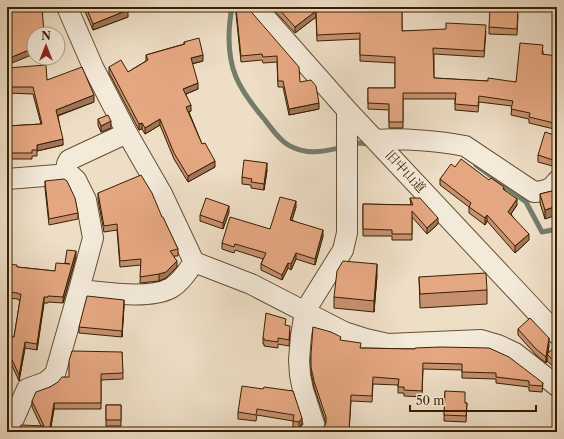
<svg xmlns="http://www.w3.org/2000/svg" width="564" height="439" font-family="'Libre Caslon Text','Noto Serif JP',serif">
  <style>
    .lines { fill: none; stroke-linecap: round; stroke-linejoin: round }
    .stream { stroke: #737d6a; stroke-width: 5 }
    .minor-casing { stroke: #664f32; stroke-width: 22 }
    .minor { stroke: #f4eada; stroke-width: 20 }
    .wall { fill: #c59070; stroke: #391f00 }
    .shaded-wall { fill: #a0755b; stroke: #391f00 }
    .building { fill: #e5a782; stroke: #391f00 }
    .labels { text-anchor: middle; stroke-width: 3; stroke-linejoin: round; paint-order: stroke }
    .street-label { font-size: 13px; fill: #391f00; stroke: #f4eada }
  </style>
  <rect width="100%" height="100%" fill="#eedec6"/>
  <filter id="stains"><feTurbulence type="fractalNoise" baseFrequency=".005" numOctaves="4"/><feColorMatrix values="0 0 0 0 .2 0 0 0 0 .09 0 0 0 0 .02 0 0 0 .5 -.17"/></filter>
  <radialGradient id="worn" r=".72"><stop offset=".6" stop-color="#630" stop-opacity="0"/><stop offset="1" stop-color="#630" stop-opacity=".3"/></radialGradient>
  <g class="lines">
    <path class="stream" d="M232,7C228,29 227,55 236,77C242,92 254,107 265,120C272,129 280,141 290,146C309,156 325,151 344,147
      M352,145L359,143L369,144
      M476,165L526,202L542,232L557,229"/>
    <defs>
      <path id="minor" d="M67,7L93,67L127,133L162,194L194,262L251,284L344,332L366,339L388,344L481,340L498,345L515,353L557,386
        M256,7L347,110L557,334
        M377,140C402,138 440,141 465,146L534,192C545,191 551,190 557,181
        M67,172L76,180L86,200L93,238L79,290
        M7,179L57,175L67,172V164L69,160L127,133
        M8,432L27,389L46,382L55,374L79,290C104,292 149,300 171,288C181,282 188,271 194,262
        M310,432L315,427L303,390L300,375L299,360L301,336L305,311L343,250L347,233V110"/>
    </defs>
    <use href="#minor" class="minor-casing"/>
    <use href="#minor" class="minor"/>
  </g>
  <path class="wall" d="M83,7H126L128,17L93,30Z
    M271,7H402V31H486L484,57L434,54V78L488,81L516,82L543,51V55L555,89L554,129L529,123V119L511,115L512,106L479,102L478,112L455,110V99H403V128H389V110L368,109V88H395V63L360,61V39L317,41L316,17L295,33Z
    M236,8L300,82L319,109L289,115L283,87H278L277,62L263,63L262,60L241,62L236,14Z
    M518,15L517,35L489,34V27Z
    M184,42L203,61L192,64L198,89L186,94L191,111L189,112L202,144L215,167L188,182L174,159L160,125L145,134L142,129L139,130L109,73V67L128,72L146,61V55L184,44Z
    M7,68L47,80L94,102L58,116L63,145L37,151V156H32V159H7V126L41,124L33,94L7,93Z
    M98,119L111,128L101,132L98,125Z
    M557,136L556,167L538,162V155Z
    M455,167L489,180L504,189L517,205L511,214L529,240L515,253L487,221L485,225L469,213V207L440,185V179Z
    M267,170L264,190L251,188V185L242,184V177Z
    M45,181L78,213V219L49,225L45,188Z
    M552,191L545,219L540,203V194Z
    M98,193L162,217L178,249V256H174L177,267L166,278L159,281L140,283L141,265L120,267L117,230L104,232L98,200Z
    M410,198L438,224L427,234L412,217V240H392V236H363V204L411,205Z
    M296,207L292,220L323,236L315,265L296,259L291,270L288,268L282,280L261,270V264L263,259L235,250L234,253L222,249V243L270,229Z
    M229,212L223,229L200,221V215Z
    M556,242H557V257L556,256Z
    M76,257L63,303L48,302V303H44L37,350L25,348L19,381L9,359L7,385V336L14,337L20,300H18V299L7,298V264L17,267L55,271L65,263Z
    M377,275L374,312L334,308V297Z
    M419,277L487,290V304L420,308Z
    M124,306L122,337L79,333V327Z
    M286,325L290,332L289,346L278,344V348L264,346V344H263V338Z
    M518,329L549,345L548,354L557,345V370L547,361V358L546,363L536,355L518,335Z
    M341,341L361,348L415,349L543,383L542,392L529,391V387L496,383V379L462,378V370L423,369L422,397L404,396V393H398V385L373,384L372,402L351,401L349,432H319L323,429L326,423L314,387L311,373V354Z
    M122,352L123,379L101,380V409H54L50,432L41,426L32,407V401L50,387Z
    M263,389L293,391L302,424L299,428L293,427V421L257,415L256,421L238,419V412Z
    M445,391L465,403H467L466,422L444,421Z
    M106,405H121V426H106Z"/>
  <path class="shaded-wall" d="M128,10V17L93,30V24Z
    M316,11V17L295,33V27Z
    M34,48V54L7,65V59Z
    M203,55V61L191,64V58Z
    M557,67V73L554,95V89Z
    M198,83V89L183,95V89Z
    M94,95V102L56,116V110Z
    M319,103V109L289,115V109Z
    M191,105V111L186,113V107Z
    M557,109V115L554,129V123Z
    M160,119V125L145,134V128Z
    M111,121V128L101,132V126Z
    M142,123V129L139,130V124Z
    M63,139V145L37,151V145Z
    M215,161V167L188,182V176Z
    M267,163V170L264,190V184Z
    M517,199V205L508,218V212Z
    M296,201V207L290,226V220Z
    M229,206V212L223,229V223Z
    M557,206V215L545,219V210Z
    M487,215V221L485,225V218Z
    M438,218V224L427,234V228Z
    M323,230V236L315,265V259Z
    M529,234V240L515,253V246Z
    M76,251V257L63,303V297Z
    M296,253V259L291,270V264Z
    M177,261V267L166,278L159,281V274Z
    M288,263V268L282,280V275Z
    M377,264V275L374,312V301Z
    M44,297V303L37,350V344Z
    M124,300V306L122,337V331Z
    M549,338V345L546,363V357Z
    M25,342V348L19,381V375Z
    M54,403V409L50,432V427Z
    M302,418V424L299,428V422Z"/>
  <path class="building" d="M7,7H42L44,34H34V48L7,59V29H8L7,26Z
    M86,7H126L128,10L93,24Z
    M247,7L299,67L300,82L311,80L316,86L319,103L289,109L283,81H278L277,56L263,57L262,54L241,56L236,8Z
    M277,7H402V31L446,29V23L486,25L484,51L433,48L434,78L488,81V78L516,82L520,43L543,45L542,54L557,56V67L554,89L557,90V109L554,123L529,117L530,113L511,109L513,101L479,96L478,106L455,104L456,93H403V122H389V104L368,103V88H395V57L360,55V33L317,35L316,11L295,27Z
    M490,8L518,9L517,29L489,27Z
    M199,38L203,55L191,58L198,83L183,89L191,105L186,107L202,144L205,143L215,161L188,176L174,153L160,119L145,128L142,123L139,124L109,67L121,60L128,72L148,60L146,55L185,44L184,42Z
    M46,65L47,80L82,67L94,95L56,110L63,139L37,145V150H32V153H7V126L42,124L33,87H7V68Z
    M108,115L111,121L101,126L98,119Z
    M545,132L557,136V158L556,161L538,155Z
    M461,159L489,180L491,178L504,187L503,189L517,199L508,212L529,234L515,246L487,215L485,218L469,207L471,203L440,179L451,164L455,167Z
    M244,160L267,163L264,184L251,182L252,179L242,177Z
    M141,175L152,193L162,217H163L178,249L170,251L177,261L166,272L159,274L140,277L141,259L120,261L117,224L104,226L98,193Z
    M64,179L67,181L75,198L78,213L49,219L45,181Z
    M557,188V206L545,210L540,194L552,191Z
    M280,197L296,201L290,220L323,230L315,259L296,253L291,264L288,263L282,275L261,264L266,253L235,244L234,247L222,243L230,217L270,229Z
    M206,198L229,206L223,223L200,215Z
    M410,198H420L438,218L427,228L412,211V234H392V230L363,229V204L413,205Z
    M67,250L76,251L63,297L48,296V297H44L37,344L25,342L19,375L9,353L7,379V336L14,337L21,294H18V293L7,292V264L17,265V267L55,271L56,263L70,264L65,263Z
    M343,261L377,264L374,301L334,297L337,271Z
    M486,273L487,290L420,294L419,277Z
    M87,296L124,300L122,331L79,327Z
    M266,313L286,319L285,325L290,326L289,340L278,338V342L264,340V338H263Z
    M530,318L549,338L546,357L536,349L518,329Z
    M313,327L331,332L341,337L340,340L361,343L360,348L415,349V348L441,347L489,348L509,357L543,383L542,386L529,385V381L496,377V373L462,372V364L423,363L422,391L404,390V387H398L399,379L373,377L372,396L351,395L349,432H319L323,429L326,423V417L314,381L311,367V354Z
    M557,345V364L547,354Z
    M72,351L122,352L123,373L101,374V403H54L50,427V432H17L21,425L44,426L32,401L36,392L50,387L58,382L62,377H69V361Z
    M242,386L263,389L264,387L293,391L302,418L299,422L293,421L294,415L257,409L256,415L238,412Z
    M445,391L465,392V403H467L466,416L444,415Z
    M106,405H121V420H106Z"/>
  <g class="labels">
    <g class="street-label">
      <text transform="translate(406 171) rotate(47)" y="5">旧中山道</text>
    </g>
  </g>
  <rect width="564" height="439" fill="none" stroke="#eedec6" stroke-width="24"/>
  <rect x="8" y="8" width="548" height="423" fill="none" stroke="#391f00" stroke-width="2"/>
  <rect x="12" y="12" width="540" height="415" fill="none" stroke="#391f00"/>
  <g transform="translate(46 46)"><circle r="19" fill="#f4eada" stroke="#a99983"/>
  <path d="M0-3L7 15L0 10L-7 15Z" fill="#8f2418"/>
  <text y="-6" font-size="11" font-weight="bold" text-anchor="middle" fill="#391f00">N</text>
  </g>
  <path d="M410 405v6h126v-6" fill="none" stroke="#391f00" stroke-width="2"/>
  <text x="416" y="405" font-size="12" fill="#391f00" stroke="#f4eada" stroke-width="3" paint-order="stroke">50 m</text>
  <rect width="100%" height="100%" filter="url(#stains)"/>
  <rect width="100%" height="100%" fill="url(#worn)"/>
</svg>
